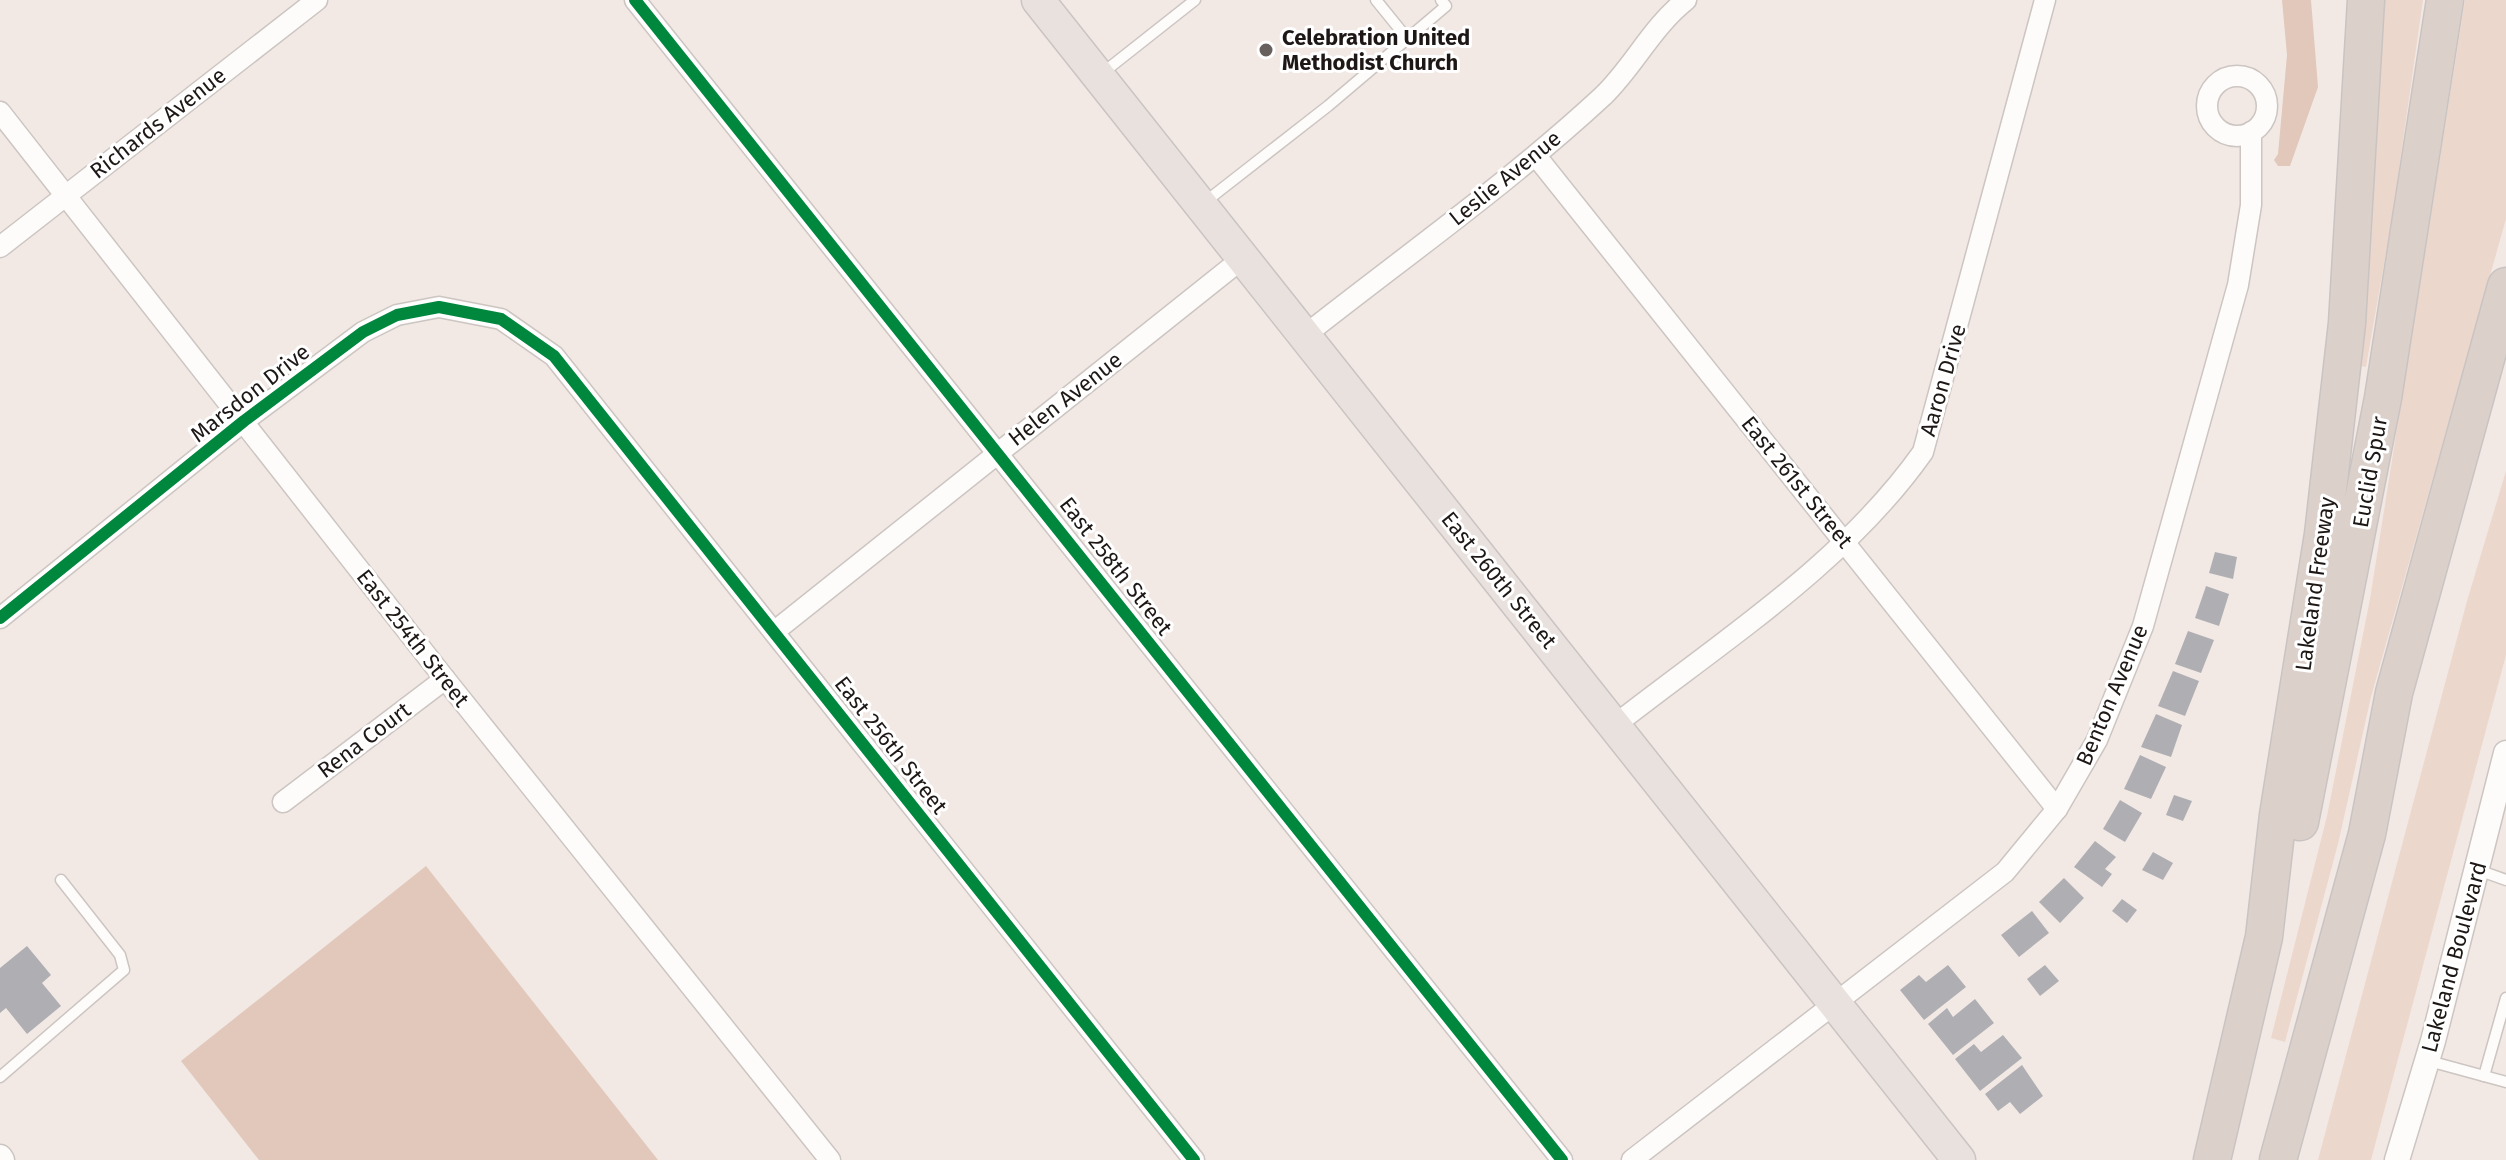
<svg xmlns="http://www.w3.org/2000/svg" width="2506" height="1160" viewBox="0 0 2506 1160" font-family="'Fira Sans',sans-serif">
<rect width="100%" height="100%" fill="#f2e9e5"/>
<g fill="#ecd7cd">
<polygon points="2382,0 2423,0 2392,218 2366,367 2356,365"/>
<polygon points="2465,0 2506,0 2506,219 2371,697 2338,844 2285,1042 2271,1038 2327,816 2370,599"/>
<polygon points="2506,471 2506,655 2371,1160 2318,1160 2467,601"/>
</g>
<g fill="#e2c7bb">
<polygon points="2282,0 2311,0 2318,87 2290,166 2278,166 2274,160 2278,154 2287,55"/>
<polygon points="426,866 658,1160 259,1160 181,1061"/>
</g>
<g fill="#afafb3">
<polygon points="2215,552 2237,557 2233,579 2209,573"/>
<polygon points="2206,586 2229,594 2219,626 2195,618"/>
<polygon points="2188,631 2214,640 2201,673 2175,664"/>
<polygon points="2173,671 2199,681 2185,716 2158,706"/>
<polygon points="2156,714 2182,725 2171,757 2141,747"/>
<polygon points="2140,755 2166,767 2151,799 2124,789"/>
<polygon points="2174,795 2192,801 2183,821 2166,815"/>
<polygon points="2120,800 2142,813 2125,842 2103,829"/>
<polygon points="2095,841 2116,857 2105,869 2112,874 2102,887 2074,867"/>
<polygon points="2153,852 2173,863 2163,880 2142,870"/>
<polygon points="2064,878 2084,898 2060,923 2039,902"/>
<polygon points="2122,899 2137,910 2127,923 2112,911"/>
<polygon points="2032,911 2049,933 2019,957 2001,935"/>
<polygon points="27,946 51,975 42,983 61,1006 27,1034 6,1008 0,1013 0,968"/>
<polygon points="1948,965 1966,987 1924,1020 1900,990 1919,975 1926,982"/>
<polygon points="2045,965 2059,981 2040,996 2027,979"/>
<polygon points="1975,999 1994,1023 1953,1055 1928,1024 1947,1008 1953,1017"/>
<polygon points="2003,1035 2022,1058 1980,1091 1955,1059 1974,1044 1981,1052"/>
<polygon points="2022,1065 2043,1096 2020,1114 2010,1102 1998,1111 1985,1094"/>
</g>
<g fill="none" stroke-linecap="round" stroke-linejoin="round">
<defs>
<g id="service">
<polyline points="1376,0 1406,37"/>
<polyline points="1100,75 1195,0"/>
<polyline points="1205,202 1328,106 1446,6 1441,0"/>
<polyline points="2478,870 2506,880"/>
<polyline points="2429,1061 2506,1082"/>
<polyline points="2484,1076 2506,998"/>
<polyline points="0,1077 124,970 120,955 61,880"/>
</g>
<g id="minor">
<polyline points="635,0 1562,1160"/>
<circle cx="2237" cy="106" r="30"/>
<polyline points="0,112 445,679 830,1160"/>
<polyline points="1536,156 2057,809"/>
<polyline points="0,247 317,0"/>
<path d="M1304 336C1404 257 1509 183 1603 96 1634 66 1651 28 1686 0"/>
<polyline points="0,618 244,421 363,332 397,315 439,307 501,319 554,356 1194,1160"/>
<polyline points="775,631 1243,258"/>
<path d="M1615 725C1722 641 1844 564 1923 452L2045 0"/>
<polyline points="283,802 445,679"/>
<polyline points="1632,1160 2005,872 2057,809 2097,740 2143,626 2238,285 2251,205 2251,132"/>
</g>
<g id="tertiary">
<polyline points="0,1157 2,1160"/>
<polyline points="2397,1160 2433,1041 2506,753"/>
</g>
<polyline id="primary" points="1038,0 1959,1160"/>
<g id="motorway">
<polyline points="2300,822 2383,398 2445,0"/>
<polyline points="2212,1160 2264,937 2278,815 2323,534 2347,323 2366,0"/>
<polyline points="2278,1160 2367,834 2394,693 2506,286"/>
</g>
</defs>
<use href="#service" stroke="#ccc5c1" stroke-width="13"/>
<use href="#minor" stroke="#ccc5c1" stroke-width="23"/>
<use href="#tertiary" stroke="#ccc5c1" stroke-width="27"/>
<use href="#primary" stroke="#c9c4c2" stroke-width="35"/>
<use href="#motorway" stroke="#c9c4c2" stroke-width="39"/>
<use href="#service" stroke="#fdfcfb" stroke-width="10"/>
<use href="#minor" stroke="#fdfcfb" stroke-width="20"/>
<use href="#tertiary" stroke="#fdfcfb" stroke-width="24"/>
<use href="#primary" stroke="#e9e1dd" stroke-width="32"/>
<use href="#motorway" stroke="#dcd0cb" stroke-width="36"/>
<defs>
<g id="cycleway">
<polyline points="635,0 1562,1160"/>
<polyline points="0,618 244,421 363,332 397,315 439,307 501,319 554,356 1194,1160"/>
</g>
</defs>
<use href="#cycleway" stroke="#fff" stroke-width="17"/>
<use href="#cycleway" stroke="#00873e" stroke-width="12"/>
</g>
<circle fill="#68605e" stroke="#fff" stroke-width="3" cx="1266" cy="50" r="8"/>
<g text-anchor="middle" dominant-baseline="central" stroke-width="6" stroke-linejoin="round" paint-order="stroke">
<g font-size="22" font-weight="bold" fill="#1d1715" stroke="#fff" text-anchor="start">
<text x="1282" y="37">Celebration United<tspan x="1282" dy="25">Methodist Church</tspan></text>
</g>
<g font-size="22" fill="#1d1715" stroke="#fff">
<text transform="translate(158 123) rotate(-38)">Richards Avenue</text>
<text transform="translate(1505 178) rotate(-39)">Leslie Avenue</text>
<text transform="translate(1943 380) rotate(-74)">Aaron Drive</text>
<text transform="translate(250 393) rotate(-38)">Marsdon Drive</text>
<text transform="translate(1065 399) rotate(-38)">Helen Avenue</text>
<text transform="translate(2370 472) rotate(-80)">Euclid Spur</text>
<text transform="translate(1797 482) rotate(51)">East 261st Street</text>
<text transform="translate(1116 566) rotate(52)">East 258th Street</text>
<text transform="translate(1499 580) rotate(51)">East 260th Street</text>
<text transform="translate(2315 584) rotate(-82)">Lakeland Freeway</text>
<text transform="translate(413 638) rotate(52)">East 254th Street</text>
<text transform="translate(2112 695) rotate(-67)">Benton Avenue</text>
<text transform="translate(364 740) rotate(-37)">Rena Court</text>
<text transform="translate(891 745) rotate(52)">East 256th Street</text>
<text transform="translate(2454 957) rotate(-75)">Lakeland Boulevard</text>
</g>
</g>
</svg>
